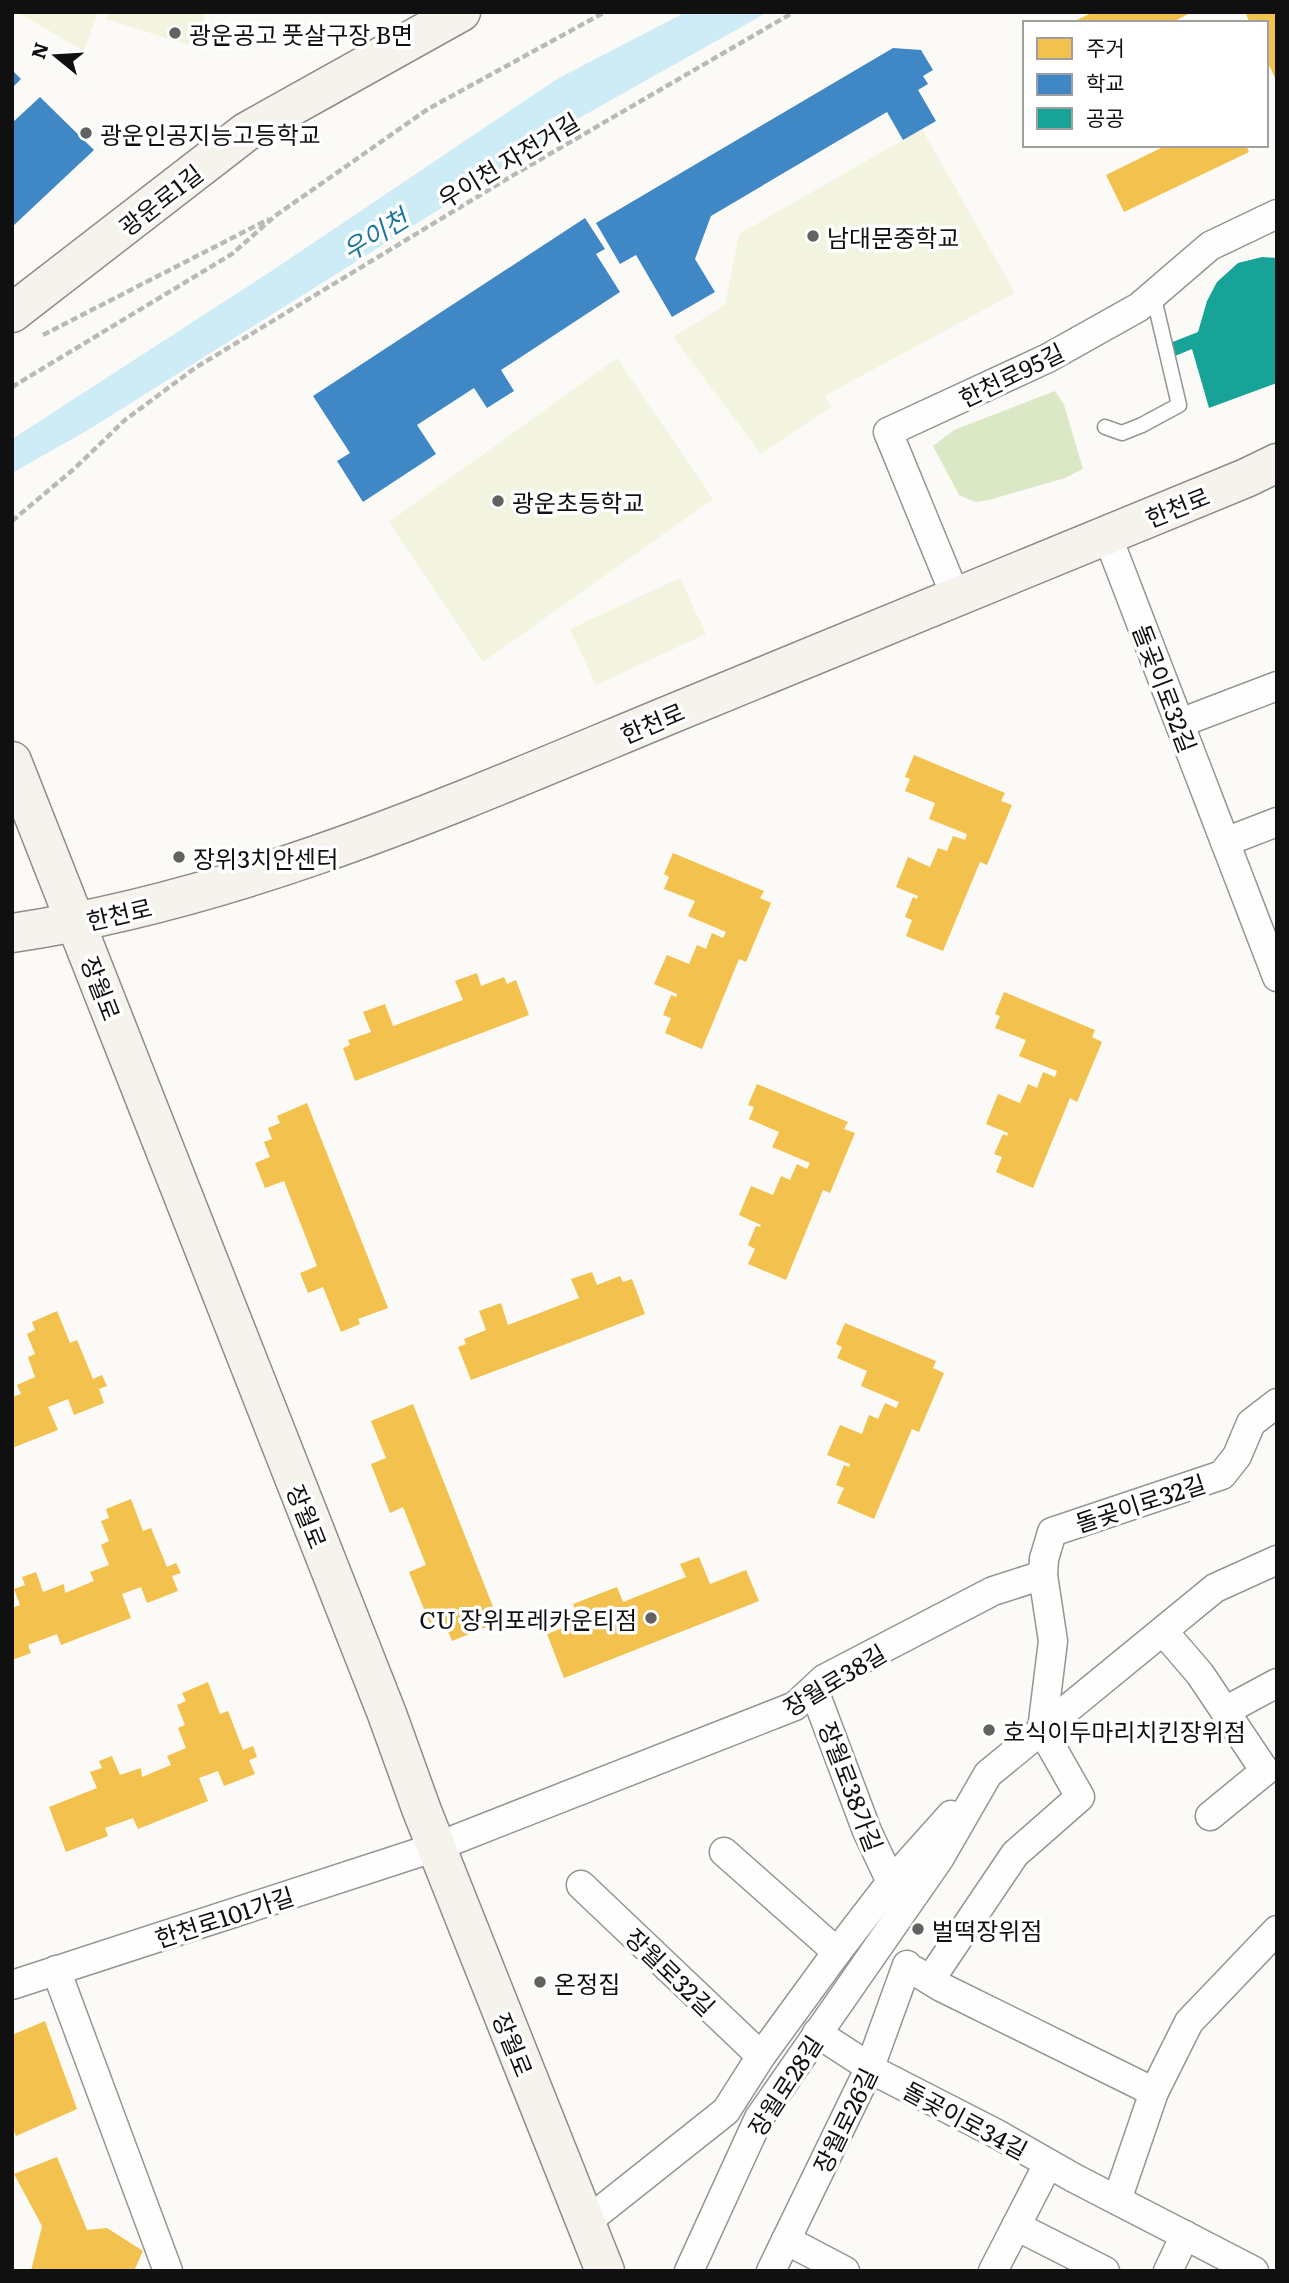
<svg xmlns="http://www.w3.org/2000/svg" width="1289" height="2283" viewBox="0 0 1289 2283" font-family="Literata,'Noto Sans KR',serif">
<rect width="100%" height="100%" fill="#fcfaf6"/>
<polygon fill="#dbe8c5" points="1055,391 1064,405 1083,469 1065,478 989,500 975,502 959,495 933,446 954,430"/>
<g fill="#f2f4e0">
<polygon points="17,12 98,12 84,51"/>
<polygon points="108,12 206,12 195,47 106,19"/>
<polygon points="922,129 1015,293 824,396 832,406 761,454 673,337 725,305 739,234"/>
<polygon points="617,358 713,499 483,662 389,522"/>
<polygon points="680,578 706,634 596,685 570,629"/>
</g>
<polygon fill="#cdecf5" points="686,12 768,12 556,131 459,197 88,430 12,473 12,439 270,272 557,79"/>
<g fill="#f2c14e">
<polygon points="1093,12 1192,12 1171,23 1071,23"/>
<polygon points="1245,12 1277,12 1277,82 1266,59 1266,23 1250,23"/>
<polygon points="1167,145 1246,145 1249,152 1124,212 1106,175"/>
<polygon points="914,755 1005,793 1001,801 1012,805 987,865 980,862 943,951 906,936 912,920 905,917 913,897 917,899 918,896 896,887 908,857 930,867 938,848 947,851 953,836 965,840 967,834 929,819 935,803 905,791 910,779 905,777"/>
<polygon points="673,853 764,891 760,898 771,903 746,962 739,959 702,1049 665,1033 671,1018 663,1015 671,995 676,997 677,994 654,984 667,955 689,964 697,945 706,949 712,933 723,938 726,932 688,916 695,901 664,889 669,877 664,874"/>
<polygon points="477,973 481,986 504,977 507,984 516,980 529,1015 355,1081 343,1048 350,1045 348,1040 371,1032 363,1012 385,1004 393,1026 463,1000 455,981"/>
<polygon points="1004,992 1095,1030 1092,1037 1102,1042 1077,1102 1070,1098 1033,1188 996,1172 1002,1157 994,1154 1003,1134 1007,1136 1008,1133 986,1124 998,1094 1020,1103 1028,1084 1037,1088 1043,1072 1055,1077 1057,1071 1019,1056 1026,1040 995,1028 1000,1016 995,1014"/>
<polygon points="757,1084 848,1122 844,1129 855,1133 830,1193 823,1190 786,1280 748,1264 755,1249 748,1245 756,1226 760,1227 761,1225 739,1215 751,1186 773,1195 781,1176 790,1180 797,1164 807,1169 810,1163 772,1147 779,1132 749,1119 754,1107 748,1105"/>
<polygon points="307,1103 388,1308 358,1319 360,1324 341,1332 323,1287 308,1293 300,1273 317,1266 284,1181 265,1188 255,1163 270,1157 264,1142 272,1139 268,1128 280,1123 277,1116"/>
<polygon points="592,1272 597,1285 620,1276 623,1282 632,1279 645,1314 471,1380 458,1347 466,1344 464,1339 486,1330 479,1311 501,1303 508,1325 579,1298 571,1279"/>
<polygon points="57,1311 70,1343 77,1340 93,1379 102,1375 107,1386 99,1389 104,1403 74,1415 68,1399 48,1407 58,1430 12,1448 12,1397 21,1394 17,1385 35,1377 28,1357 35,1354 27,1334 35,1330 32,1322"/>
<polygon points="845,1323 936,1361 933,1368 944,1373 919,1432 912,1429 874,1519 837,1503 844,1488 836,1485 844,1465 849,1467 850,1464 827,1455 840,1425 862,1434 869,1415 878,1419 885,1403 896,1408 899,1402 861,1386 867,1371 837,1358 842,1347 836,1344"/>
<polygon points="413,1404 499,1622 452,1641 443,1619 430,1624 409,1572 426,1565 403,1507 390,1513 371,1464 386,1458 371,1421"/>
<polygon points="131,1499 143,1531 151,1528 167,1567 176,1563 181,1573 172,1576 178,1591 147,1603 141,1587 122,1594 131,1618 61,1645 57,1634 28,1645 31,1653 12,1660 12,1608 20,1605 14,1589 25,1585 22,1577 36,1572 43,1592 64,1584 65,1593 94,1581 90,1572 109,1565 101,1545 109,1541 101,1521 109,1518 106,1509"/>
<polygon points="699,1557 710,1584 746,1570 759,1601 564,1678 547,1634 580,1621 573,1604 617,1587 623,1602 686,1577 680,1564"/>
<polygon points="208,1682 220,1714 228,1711 243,1750 253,1746 257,1757 249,1760 255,1774 224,1786 218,1771 199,1778 208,1801 138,1829 133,1818 105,1828 108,1836 66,1852 49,1807 97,1788 90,1772 102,1768 99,1761 112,1756 120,1775 141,1768 142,1777 171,1765 167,1756 186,1748 178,1728 185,1725 177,1705 186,1701 182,1693"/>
<polygon points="45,2021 77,2109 16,2136 12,2126 12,2035"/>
<polygon points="57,2157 87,2230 107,2228 143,2251 134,2271 31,2271 42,2226 14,2174"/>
</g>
<g fill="#3f88c5">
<polygon points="893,48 921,50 933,70 923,76 928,84 918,90 936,121 903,140 887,112 711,216 695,259 715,292 672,317 636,255 620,264 596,223"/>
<polygon points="12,70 21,79 12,88"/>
<polygon points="40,97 94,150 12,227 12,123"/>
<polygon points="585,218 605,249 596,254 620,292 501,370 514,391 487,408 474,388 417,425 436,454 363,502 337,461 350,453 313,396"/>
</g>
<polygon fill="#17a398" points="1262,257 1277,258 1277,383 1209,408 1192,349 1175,356 1170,343 1198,332 1207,301 1217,282 1238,263"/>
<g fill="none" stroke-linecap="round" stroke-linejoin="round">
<defs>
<polyline id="lane" points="1105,427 1122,433 1142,425 1179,405 1153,294"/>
<g id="street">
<polyline points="1107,535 1277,977"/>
<polyline points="955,595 888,432 1048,358 1139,307 1210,246 1277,214"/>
<polyline points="1180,723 1277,686"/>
<polyline points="1225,842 1277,822"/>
<polyline points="1163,1631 1200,1674 1265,1771 1210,1816"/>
<polyline points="814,1690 867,1831 891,1882"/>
<polyline points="1225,1711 1277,1683"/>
<polyline points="724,1852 837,1952"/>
<polyline points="581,1885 761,2056"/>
<polyline points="56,1970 168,2271"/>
<polyline points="915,1971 941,1987 1154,2092"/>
<polyline points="930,1980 1015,1854 1080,1797 1042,1730 1053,1641 1043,1575 1044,1559 1052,1532 1222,1475 1237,1456 1251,1423 1277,1403"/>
<polyline points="12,1985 436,1847 795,1706 824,1679 993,1591 1043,1575"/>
<polyline points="817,2033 880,2074 997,2134 1074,2178 1254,2271"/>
<polyline points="1117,2200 1154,2092 1189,2022 1277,1930"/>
<polyline points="585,2223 726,2111 761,2056 837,1952 891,1882 951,1815"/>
<polyline points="1016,2226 1105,2271"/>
<polyline points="786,2240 845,2271"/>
<polyline points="689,2271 759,2118 939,1859 988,1774 1215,1588 1277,1560"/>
<polyline points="771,2271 870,2067 907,1965"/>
<polyline points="993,2271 1048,2164"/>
<polyline points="1168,2271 1185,2235"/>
</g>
<g id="secondary">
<polyline points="12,313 246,132 461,12"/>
<polyline points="12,761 387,1714 422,1811 605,2271"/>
<path d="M12 933C240 899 452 805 664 717 857 636 1051 557 1246 478L1277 463"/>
</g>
</defs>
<use href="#lane" stroke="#969594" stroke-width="17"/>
<use href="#street" stroke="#969594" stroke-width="31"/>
<use href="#secondary" stroke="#8d8c8a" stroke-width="41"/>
<g stroke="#b9b9b8" stroke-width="4.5" stroke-dasharray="7 3.5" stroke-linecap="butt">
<polyline points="43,335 269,219"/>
<polyline points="12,387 232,254 275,216 428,109 605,12"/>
<polyline points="12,521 75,468 125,420 195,368 505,180 794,12"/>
</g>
<use href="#lane" stroke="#fffefe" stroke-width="14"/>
<use href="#street" stroke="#fffefe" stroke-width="28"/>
<use href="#secondary" stroke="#f5f3ec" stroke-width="38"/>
</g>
<g fill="#636260" stroke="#fff" stroke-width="2.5">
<circle cx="175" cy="33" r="7"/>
<circle cx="86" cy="133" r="7"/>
<circle cx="813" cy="236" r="7"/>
<circle cx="498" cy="501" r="7"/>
<circle cx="179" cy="857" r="7"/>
<circle cx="651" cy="1618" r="7"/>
<circle cx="989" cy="1730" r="7"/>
<circle cx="918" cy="1929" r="7"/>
<circle cx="540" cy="1982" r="7"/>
</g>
<g text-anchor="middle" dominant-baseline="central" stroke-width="7" stroke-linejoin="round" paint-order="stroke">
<g font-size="24" fill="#101010" stroke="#fff" text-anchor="start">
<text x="189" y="33">광운공고 풋살구장 B면</text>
<text x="100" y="133">광운인공지능고등학교</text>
<text x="827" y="236">남대문중학교</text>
<text x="512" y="501">광운초등학교</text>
<text x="193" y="857">장위3치안센터</text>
<text x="637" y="1618" text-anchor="end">CU 장위포레카운티점</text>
<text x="1003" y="1730">호식이두마리치킨장위점</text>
<text x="932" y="1929">벌떡장위점</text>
<text x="554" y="1982">온정집</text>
</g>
<g font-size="24" fill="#101010" stroke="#fff">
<text transform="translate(508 159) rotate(-31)">우이천 자전거길</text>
<text transform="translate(160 199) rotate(-38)">광운로1길</text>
<text transform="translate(1011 374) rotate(-26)">한천로95길</text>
<text transform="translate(1177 506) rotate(-22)">한천로</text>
<text transform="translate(1166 688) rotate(69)">돌곶이로32길</text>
<text transform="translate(652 722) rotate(-23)">한천로</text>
<text transform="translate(119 913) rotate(-13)">한천로</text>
<text transform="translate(102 988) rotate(69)">장월로</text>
<text transform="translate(1140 1502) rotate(-18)">돌곶이로32길</text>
<text transform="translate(308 1516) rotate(68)">장월로</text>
<text transform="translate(834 1679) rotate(-31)">장월로38길</text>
<text transform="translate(852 1786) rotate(69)">장월로38가길</text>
<text transform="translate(224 1916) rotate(-18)">한천로101가길</text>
<text transform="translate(671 1971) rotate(44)">장월로32길</text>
<text transform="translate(514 2044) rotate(68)">장월로</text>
<text transform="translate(784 2085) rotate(-57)">장월로28길</text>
<text transform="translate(966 2119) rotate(28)">돌곶이로34길</text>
<text transform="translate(844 2120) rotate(-64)">장월로26길</text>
</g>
<g font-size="26" font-style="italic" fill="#1c769f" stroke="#fff">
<text transform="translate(374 233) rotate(-32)">우이천</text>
</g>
</g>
<rect width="1289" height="2283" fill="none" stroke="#101010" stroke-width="28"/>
<rect x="1023" y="21" width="245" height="126" fill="#ffffff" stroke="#9f9f9f" stroke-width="2"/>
<rect x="1037" y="38" width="35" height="21" fill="#f2c14e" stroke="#9f9f9f" stroke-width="2"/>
<text x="1086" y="56" font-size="21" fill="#101010">주거</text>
<rect x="1037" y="74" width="35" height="21" fill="#3f88c5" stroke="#9f9f9f" stroke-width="2"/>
<text x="1086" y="91" font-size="21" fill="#101010">학교</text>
<rect x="1037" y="108" width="35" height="21" fill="#17a398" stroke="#9f9f9f" stroke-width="2"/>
<text x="1086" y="126" font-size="21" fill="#101010">공공</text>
<g transform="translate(56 56) rotate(288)" stroke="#ffffff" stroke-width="5" paint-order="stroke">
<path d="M0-5L12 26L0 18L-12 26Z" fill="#101010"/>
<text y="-10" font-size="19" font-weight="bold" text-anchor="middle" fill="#101010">N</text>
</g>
</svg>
